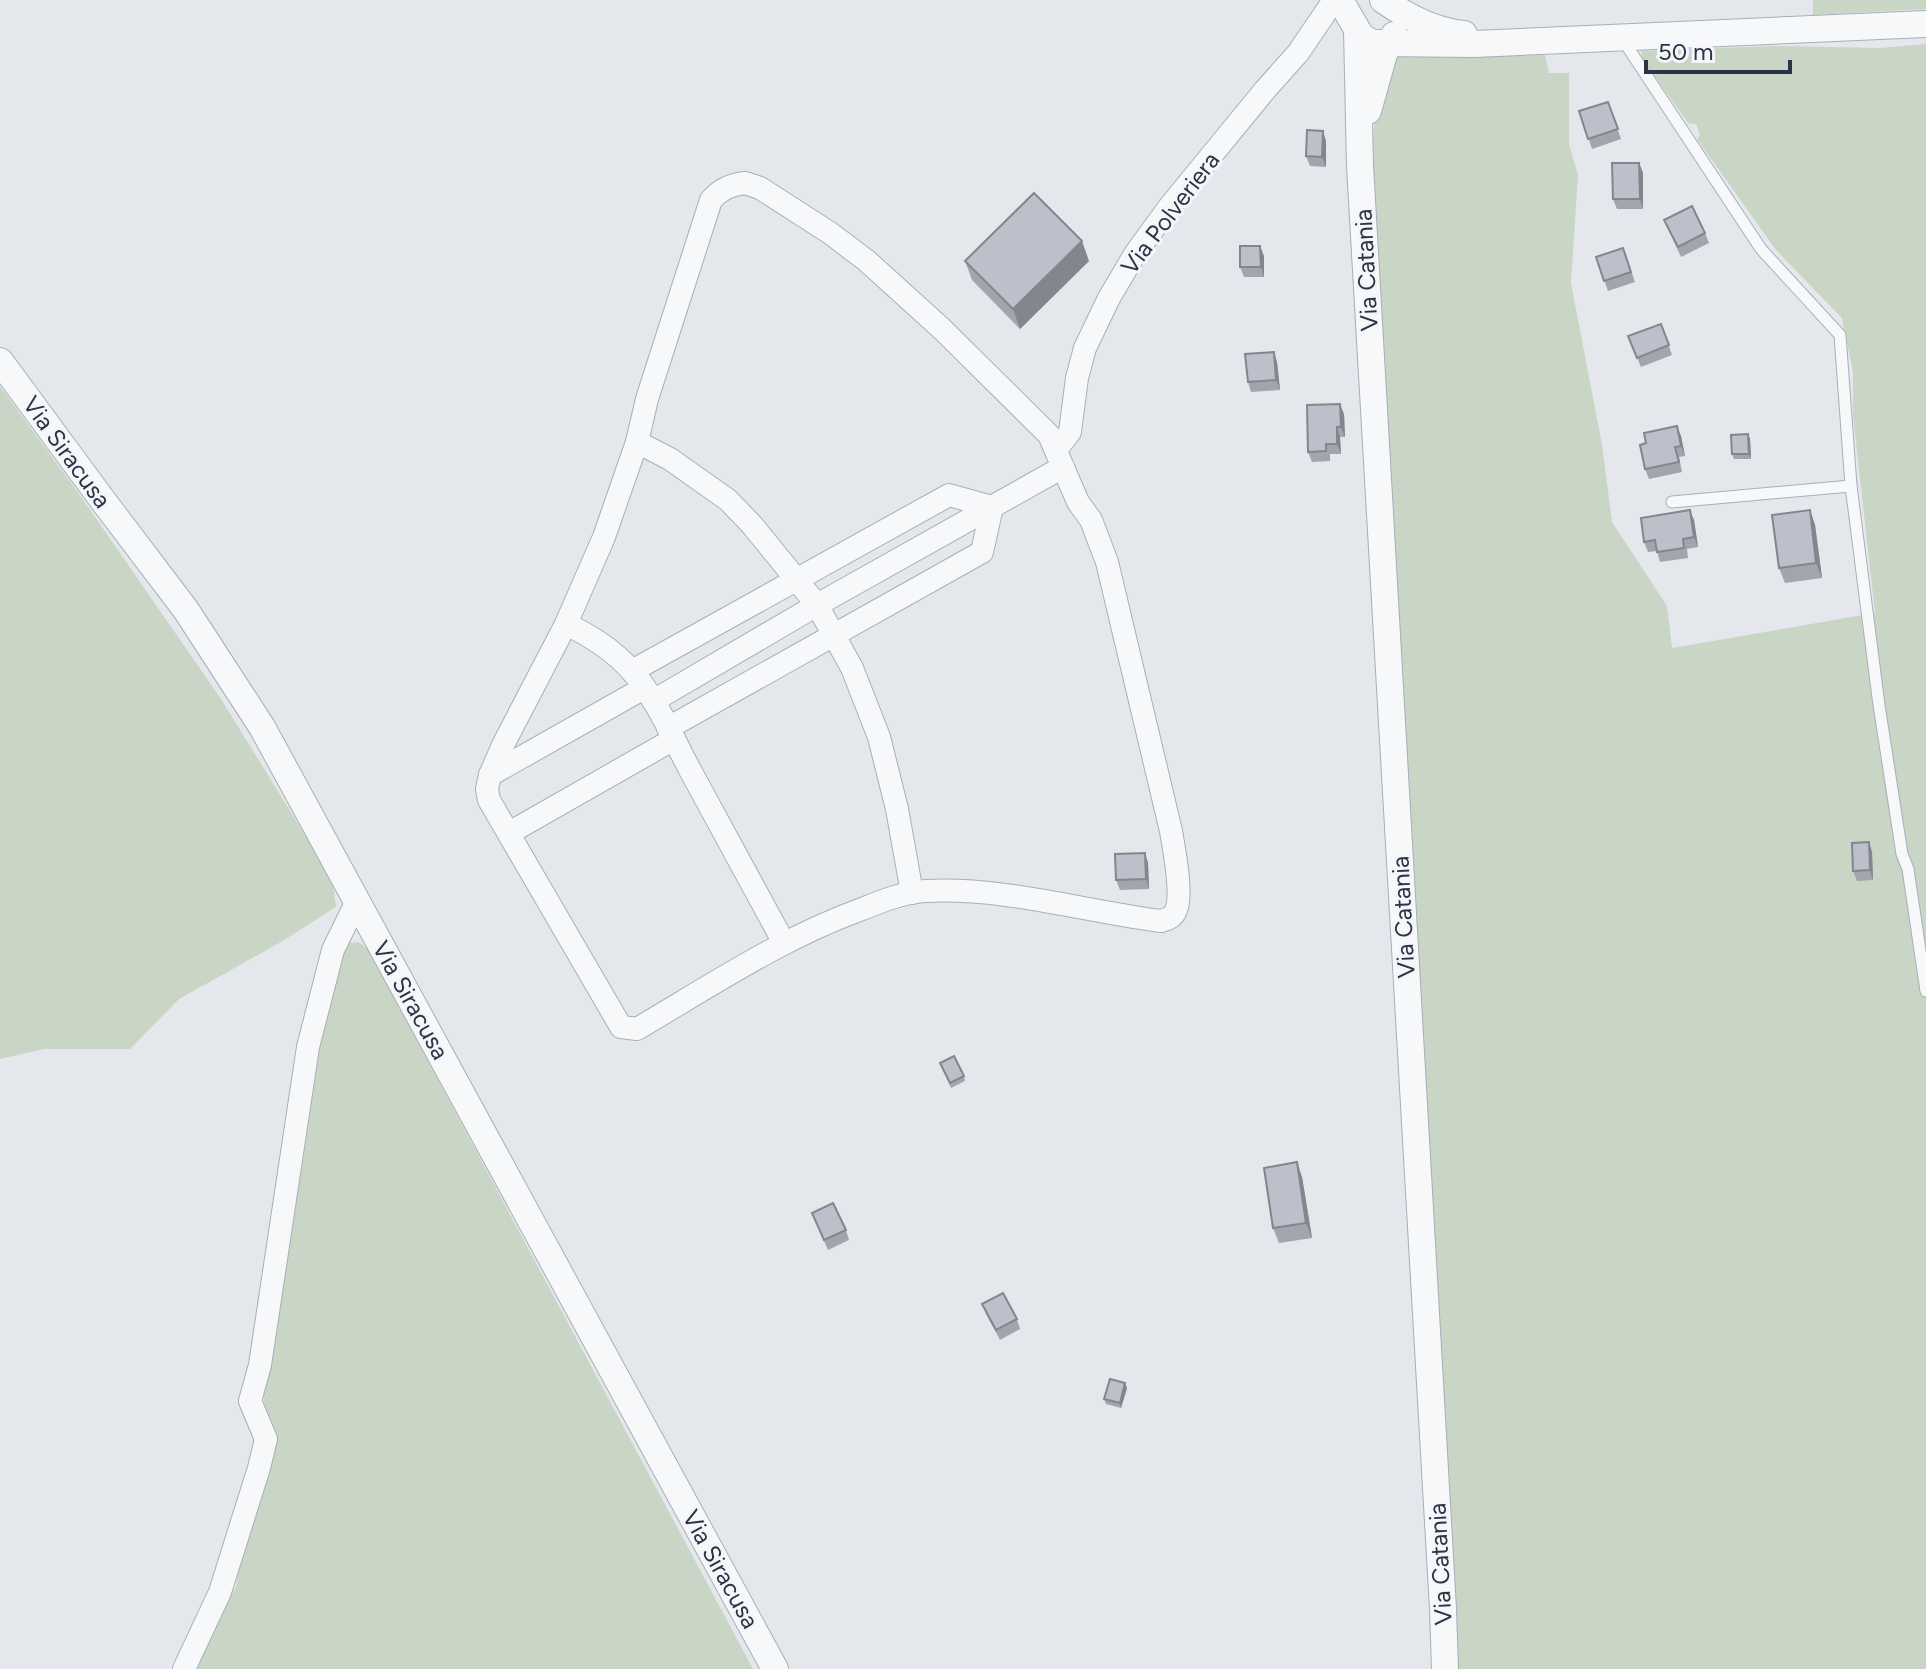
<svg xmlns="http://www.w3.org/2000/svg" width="1926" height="1669" viewBox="0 0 1926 1669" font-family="Figtree,sans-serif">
<rect width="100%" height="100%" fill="#e4e7ec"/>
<g fill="#c9d6c5">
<polygon points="1813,0 1926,0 1926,9 1813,15"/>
<polygon points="1926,44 1926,1669 1458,1669 1374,191 1373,138 1378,98 1394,56 1545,55 1549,73 1569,73 1569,144 1578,175 1571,283 1602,445 1612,522 1667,606 1672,648 1875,613 1853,416 1853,372 1842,318 1776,250 1697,139 1700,134 1696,124 1688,123 1641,57 1642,51 1772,46 1880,48"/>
<polygon points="0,386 77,491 221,699 316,853 333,884 336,907 281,942 179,999 130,1049 44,1049 0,1059"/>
<polygon points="358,942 368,949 753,1669 197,1669 217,1614 236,1587 240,1559 270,1423 264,1407 263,1388 315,1050 342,948 349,943"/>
</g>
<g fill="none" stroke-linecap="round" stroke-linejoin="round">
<defs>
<g id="service">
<polyline points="1621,37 1761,249 1840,335 1851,486 1879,705 1902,854 1908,869 1926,991"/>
<polyline points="1672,502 1851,486"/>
</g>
<g id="minor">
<path d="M745 183 760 188 830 233 867 261 942 329 1049 435 1078 502 1091 520 1107 562 1171 831C1174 849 1183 894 1176 910 1173 918 1167 919 1161 921 1083 911 1005 887 926 891 904 892 882 901 862 909 782 938 710 986 637 1029L621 1027 489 800 487 789 490 775 504 743 566 624 604 537 637 442 647 399 711 200C721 189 730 185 745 183Z"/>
<polyline points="637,442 670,459 728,500 752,525 817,605 852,668 879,737 897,809 912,893"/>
<polyline points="1056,450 1070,432 1077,378 1085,348 1109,298 1135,254 1170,206 1265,90 1298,53 1334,0"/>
<path d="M566 624C591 636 612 649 631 670 656 698 672 736 690 770 721 827 752 885 784 943"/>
<polyline points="632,671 949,495 992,507 982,552 668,728"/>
<polyline points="653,701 817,605 1063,467"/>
<polyline points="490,775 644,688"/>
<polyline points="509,833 674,739"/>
<polyline points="184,1669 220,1592 259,1468 266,1439 250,1401 260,1365 308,1047 333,950 357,901"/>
</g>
<g id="tertiary">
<polyline points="1340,0 1361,36 1372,43 1379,43 1474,44 1926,24"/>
<path d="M1383 0C1407 17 1433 31 1464 34"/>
<polyline points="1357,30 1360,166 1443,1609 1445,1669"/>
<polyline points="1368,111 1384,54 1394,35"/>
<polyline points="0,361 104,502 186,610 262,727 775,1669"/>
</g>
</defs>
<use href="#service" stroke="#a9aeb7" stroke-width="13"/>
<use href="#minor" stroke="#a9aeb7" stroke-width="24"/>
<use href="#tertiary" stroke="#a9aeb7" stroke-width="28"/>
<use href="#service" stroke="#f7f8fa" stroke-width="11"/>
<use href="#minor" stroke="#f7f8fa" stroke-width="22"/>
<use href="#tertiary" stroke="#f7f8fa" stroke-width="26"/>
</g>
<g fill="#a1a5ae">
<polygon points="1608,102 1621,139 1592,149 1579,111"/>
<polygon points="1326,141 1326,167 1310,166 1306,156"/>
<polygon points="1639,163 1643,173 1643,209 1617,209 1613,199"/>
<polygon points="1664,220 1705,233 1709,243 1681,257"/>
<polygon points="1623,248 1635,282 1608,291 1596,257"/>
<polygon points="1264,256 1264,277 1244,277 1240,267"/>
<polygon points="965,261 1089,261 1020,329 972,280"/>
<polygon points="1661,324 1672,355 1641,367 1628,336"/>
<polygon points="1277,362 1280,390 1251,392 1248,382"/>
<polygon points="1344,414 1345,437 1340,437 1341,454 1330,454 1330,461 1312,462 1308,452"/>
<polygon points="1748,434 1750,439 1751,459 1734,459 1732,454"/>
<polygon points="1681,436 1685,456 1679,457 1682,472 1649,479 1645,469"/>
<polygon points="1810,510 1815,525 1822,578 1785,583 1779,568"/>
<polygon points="1694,520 1698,547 1687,549 1688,558 1660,562 1657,551 1648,552 1644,542"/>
<polygon points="1869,842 1872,852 1873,880 1857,881 1853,871"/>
<polygon points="1145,853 1148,863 1149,889 1120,890 1116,880"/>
<polygon points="940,1063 964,1076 965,1081 951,1088"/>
<polygon points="1302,1177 1312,1238 1279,1243 1273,1228"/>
<polygon points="812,1213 846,1230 849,1240 828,1250"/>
<polygon points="982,1304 1017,1319 1020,1329 1000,1340 986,1314"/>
<polygon points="1127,1388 1121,1408 1106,1404 1104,1399"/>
</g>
<g fill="#83868d">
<polygon points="1323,131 1326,141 1326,167 1322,157"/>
<polygon points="1639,163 1643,173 1643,209 1640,199"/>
<polygon points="1082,241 1089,261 1020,329 1013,309"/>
<polygon points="1260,246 1264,256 1264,277 1261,267"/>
<polygon points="1274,352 1277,362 1280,390 1276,380"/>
<polygon points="1340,404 1344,414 1345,437 1341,427"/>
<polygon points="1677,426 1681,436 1685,456 1681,446"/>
<polygon points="1337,427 1340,437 1341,454 1337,444"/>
<polygon points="1748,434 1750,439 1751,459 1749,454"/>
<polygon points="1690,510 1694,520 1698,547 1694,537"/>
<polygon points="1810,510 1815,525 1822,578 1816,563"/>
<polygon points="1869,842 1872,852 1873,880 1870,870"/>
<polygon points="1145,853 1148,863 1149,889 1146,879"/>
<polygon points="1297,1162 1302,1177 1312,1238 1306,1223"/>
<polygon points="1125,1383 1127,1388 1121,1408 1120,1403"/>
</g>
<g fill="#bbc0ca" stroke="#83868d" stroke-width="2">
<polygon points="1608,102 1618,129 1588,139 1579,111"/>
<polygon points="1307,130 1323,131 1322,157 1306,156"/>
<polygon points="1612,163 1639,163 1640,199 1613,199"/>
<polygon points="1034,193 1082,241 1013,309 965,261"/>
<polygon points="1692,206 1705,233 1678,247 1664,220"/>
<polygon points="1240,246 1260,246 1261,267 1240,267"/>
<polygon points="1623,248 1631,272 1604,281 1596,257"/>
<polygon points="1661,324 1669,345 1637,358 1628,336"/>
<polygon points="1274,352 1276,380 1248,382 1245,354"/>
<polygon points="1340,404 1341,427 1337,427 1337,444 1326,444 1326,451 1308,452 1307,405"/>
<polygon points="1677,426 1681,446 1675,447 1679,462 1645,469 1640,445 1646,443 1644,433"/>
<polygon points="1748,434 1749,454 1732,454 1731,435"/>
<polygon points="1690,510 1694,537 1683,539 1684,548 1657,552 1655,540 1644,542 1641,518"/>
<polygon points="1810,510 1816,563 1779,568 1772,515"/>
<polygon points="1869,842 1870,870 1853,871 1852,843"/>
<polygon points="1145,853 1146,879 1116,880 1115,854"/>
<polygon points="954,1056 964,1076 950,1083 940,1063"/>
<polygon points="1297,1162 1306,1223 1273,1228 1264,1168"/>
<polygon points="833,1203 846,1230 824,1240 812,1213"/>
<polygon points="1003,1293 1017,1319 996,1330 982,1304"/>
<polygon points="1110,1379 1125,1383 1120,1403 1104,1399"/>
</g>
<g text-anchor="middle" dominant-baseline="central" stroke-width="6" stroke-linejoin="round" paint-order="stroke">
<g font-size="24" fill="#2b3445" stroke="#f4f6f9">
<text transform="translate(1170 213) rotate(-53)">Via Polveriera</text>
<text transform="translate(1366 270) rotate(-93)">Via Catania</text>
<text transform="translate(67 452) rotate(54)">Via Siracusa</text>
<text transform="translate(1403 917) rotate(-93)">Via Catania</text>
<text transform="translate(411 1000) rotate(61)">Via Siracusa</text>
<text transform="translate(1440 1564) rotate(-93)">Via Catania</text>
<text transform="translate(721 1569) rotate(61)">Via Siracusa</text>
</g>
</g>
<path d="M1646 60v12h144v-12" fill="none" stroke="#2b3445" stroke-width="4"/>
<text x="1658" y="60" font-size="24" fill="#2b3445" stroke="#f4f6f9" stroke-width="6" paint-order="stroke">50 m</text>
</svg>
